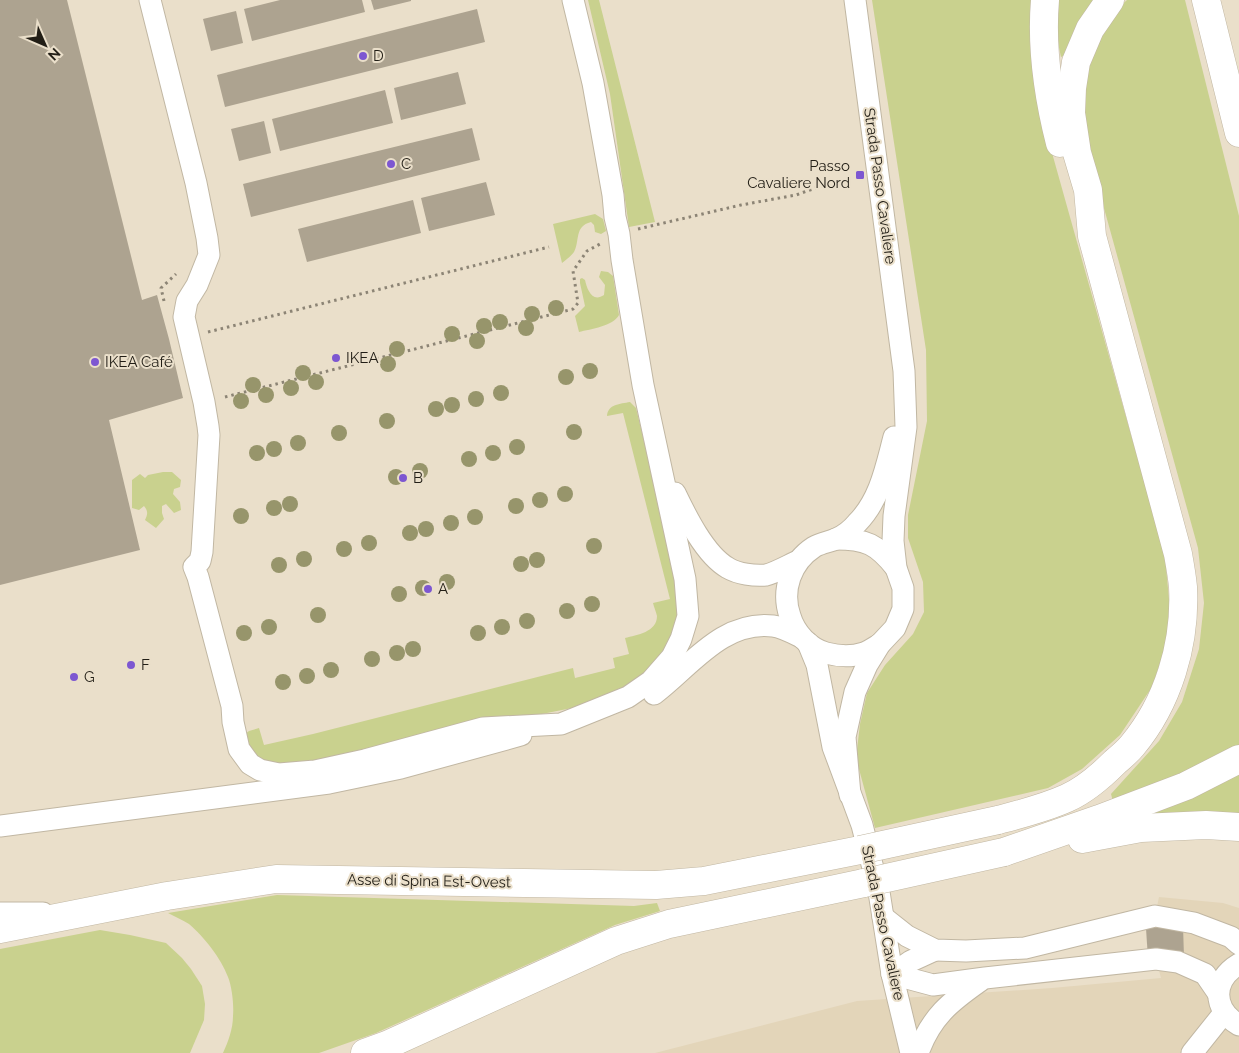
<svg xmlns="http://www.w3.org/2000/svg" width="1239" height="1053" viewBox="0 0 1239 1053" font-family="Raleway,sans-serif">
<rect width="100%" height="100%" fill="#eadfca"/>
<polygon fill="#e3d5b9" points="1159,897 1223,903 1239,908 1239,1053 655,1053 857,1001 1052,988 1161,978 1156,959 1155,916"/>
<g fill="#c9d18e">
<polygon points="588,0 599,0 655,222 629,227 610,94"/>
<polygon points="872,0 1037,0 1047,135 1165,556 1170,610 1166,645 1152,687 1120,735 1082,769 1048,788 875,828 856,758 860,724 867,693 885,665 913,634 924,612 923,582 908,538 908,515 927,421 926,350"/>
<polygon points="1056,0 1094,0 1090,4 1065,55 1061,57 1055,29"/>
<polygon points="1127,0 1185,0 1239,216 1239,749 1114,805 1111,794 1159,741 1182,702 1199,649 1204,603 1198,548 1094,172 1083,112 1084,80 1093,50 1115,11"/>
<path d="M595 214 603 219 606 231 601 234 595 232 594 225 591 222C574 226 580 242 574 252 571 256 566 260 562 263L553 224Z"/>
<path d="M601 271 608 272 613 276 619 315C613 326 591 329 579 332L575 316 585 306 580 283V279L582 278 585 280C587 289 592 303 604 295L605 285 599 277Z"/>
<path d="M630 402 636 408 678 581 681 612 674 639 630 689 572 708 482 726 349 761 265 765 249 753 245 734 249 731 259 728 264 745 313 734 573 668 575 678 615 668 613 658 629 654 625 638C637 635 657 632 657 616 656 612 654 607 653 603L670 599 623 413 607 416C608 404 620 404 630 402Z"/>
<path d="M163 472H172L181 480 180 487 174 489 173 494 180 502 181 510 174 513 166 504 162 506V513L164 519 156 528 145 520C148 514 148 511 144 506L139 510 132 508V480L140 474 145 478 148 475Z"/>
<polygon points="1239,768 1239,817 1138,820"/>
<path d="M277 895 634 906 657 903 660 911 615 925 376 1033 319 1053H223C228 1042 233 1029 233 1016 234 1005 232 987 228 977 221 958 204 937 189 924 183 920 175 917 168 913Z"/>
<polygon points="100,930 130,935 166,943 182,958 191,969 202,986 205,1004 204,1020 190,1053 0,1053 0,949"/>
</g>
<g fill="#ada390">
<polygon points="0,0 67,0 142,300 157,295 169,339 183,398 109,420 140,550 0,585"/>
<polygon points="280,0 362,0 365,12 252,41 244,9"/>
<polygon points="371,0 411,0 411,1 374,10"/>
<polygon points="477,9 485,42 225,107 217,75"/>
<polygon points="236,11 243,43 211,51 203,19"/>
<polygon points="458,72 466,104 401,120 394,88"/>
<polygon points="385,90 393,123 280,151 272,119"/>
<polygon points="264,121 271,153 239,161 231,129"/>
<polygon points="472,128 480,160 251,217 243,184"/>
<polygon points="486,182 495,215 429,231 421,198"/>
<polygon points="413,200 421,233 307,262 298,229"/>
<polygon points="1183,926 1184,957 1148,959 1146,928"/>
</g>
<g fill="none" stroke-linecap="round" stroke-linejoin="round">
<defs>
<g id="minor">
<polyline points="150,0 196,183 207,238 209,255 197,285 187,301 184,317 204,402 208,426 209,435 202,552 200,561 194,567 198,577 232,706 233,722 239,749 250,764 260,770 279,774 315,771 365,760 483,728 561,724 628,697 651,681 672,657 681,639 688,616 685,579 643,385 622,260 619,234 615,217 613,195 593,83 573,0"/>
<path d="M675 493C686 516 705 555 728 568 738 574 754 576 766 575 775 573 789 565 798 561"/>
<path d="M836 539C866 539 877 544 896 568"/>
<polyline points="808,643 817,665 833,747 862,825 879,892 892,974 911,1053"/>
<path d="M880 644C875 647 869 651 864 653 852 657 837 656 826 653 809 648 795 633 790 616 781 590 791 562 814 547 821 543 829 542 836 539 843 536 852 529 857 523 880 500 886 467 894 437"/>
<path d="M654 694C690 667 722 620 773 626 782 627 793 633 801 637"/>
<polyline points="850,795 845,737 855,692 867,665 880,644 895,628 903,609 903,588 896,568 893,541 894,516 906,427 904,371 855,0"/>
<polyline points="0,826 329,783 401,768 521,735"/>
<polyline points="0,913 43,913"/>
<polyline points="883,917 907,936 935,950 966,951 1025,948 1155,916 1194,923 1231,937 1239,944"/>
<path d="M1239 964C1212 980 1212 1009 1239 1025"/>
<polyline points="892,974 933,985 985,978 1156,959 1178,962 1205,974 1218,993"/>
<polyline points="892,974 911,961 935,950"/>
<path d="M918 1053C931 1017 950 1002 980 981"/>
<polyline points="1192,1053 1224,1013"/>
</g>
<g id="major">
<polyline points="0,929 167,896 276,879 656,885 704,881 860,850"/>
<polyline points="365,1053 387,1045 616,941 669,924 864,883"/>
</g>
<g id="highway">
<path d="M1045 0C1041 48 1048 96 1060 143"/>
<polyline points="1206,0 1239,133"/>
<path d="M998 820C1021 814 1045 808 1067 798 1085 790 1101 776 1115 762 1121 757 1127 752 1132 746 1168 703 1186 644 1183 587 1182 576 1180 565 1178 554L1092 236 1088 190 1077 153 1071 113 1072 88 1076 62 1090 29 1110 0"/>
<polyline points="1082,839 1141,828 1206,825 1239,827"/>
<polyline points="1004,852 1099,819 1186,786 1239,759"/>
</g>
</defs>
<use href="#minor" stroke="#c1b7a3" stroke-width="23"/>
<use href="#major" stroke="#c1b7a3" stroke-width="29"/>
<use href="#highway" stroke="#c1b7a3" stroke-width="29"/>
<g stroke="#8c8475" stroke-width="3" stroke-dasharray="2.5 4" stroke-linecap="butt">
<polyline points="638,229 741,205 796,195 824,185 839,181"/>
<polyline points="164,301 161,288 176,274"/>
<polyline points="208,332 549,247"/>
<polyline points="225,397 573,309 578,303 573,271 587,251 600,244"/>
</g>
<use href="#minor" stroke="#fff" stroke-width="21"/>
<use href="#major" stroke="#fff" stroke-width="28"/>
<use href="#highway" stroke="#fff" stroke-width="28"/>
<defs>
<g id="major-bridge">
<polyline points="860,850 998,820"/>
<polyline points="864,883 1004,852"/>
</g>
</defs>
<use href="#major-bridge" stroke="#c1b7a3" stroke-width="29" stroke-linecap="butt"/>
<use href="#major-bridge" stroke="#fff" stroke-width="28"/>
</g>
<g fill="#97956b">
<circle cx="556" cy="308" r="8"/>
<circle cx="532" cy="314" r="8"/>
<circle cx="500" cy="322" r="8"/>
<circle cx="484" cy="326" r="8"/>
<circle cx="526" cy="328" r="8"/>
<circle cx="452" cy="334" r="8"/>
<circle cx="477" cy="341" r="8"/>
<circle cx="397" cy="349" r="8"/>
<circle cx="388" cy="364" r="8"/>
<circle cx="590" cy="371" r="8"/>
<circle cx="303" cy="373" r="8"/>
<circle cx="566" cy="377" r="8"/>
<circle cx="316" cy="382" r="8"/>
<circle cx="253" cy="385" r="8"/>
<circle cx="291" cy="388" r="8"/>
<circle cx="501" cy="393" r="8"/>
<circle cx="266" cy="395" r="8"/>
<circle cx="476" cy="399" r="8"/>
<circle cx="241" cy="401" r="8"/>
<circle cx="452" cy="405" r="8"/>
<circle cx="436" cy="409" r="8"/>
<circle cx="387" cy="421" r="8"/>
<circle cx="574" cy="432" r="8"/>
<circle cx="339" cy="433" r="8"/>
<circle cx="298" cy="443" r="8"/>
<circle cx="517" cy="447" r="8"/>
<circle cx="274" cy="449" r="8"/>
<circle cx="257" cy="453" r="8"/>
<circle cx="493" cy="453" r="8"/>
<circle cx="469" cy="459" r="8"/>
<circle cx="420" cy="471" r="8"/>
<circle cx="396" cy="477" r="8"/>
<circle cx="565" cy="494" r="8"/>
<circle cx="540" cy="500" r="8"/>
<circle cx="290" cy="504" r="8"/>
<circle cx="516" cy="506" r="8"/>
<circle cx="274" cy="508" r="8"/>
<circle cx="241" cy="516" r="8"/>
<circle cx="475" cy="517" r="8"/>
<circle cx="451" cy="523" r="8"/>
<circle cx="426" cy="529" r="8"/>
<circle cx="410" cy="533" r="8"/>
<circle cx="369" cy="543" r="8"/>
<circle cx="594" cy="546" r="8"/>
<circle cx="344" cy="549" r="8"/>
<circle cx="304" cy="559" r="8"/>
<circle cx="537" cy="560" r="8"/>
<circle cx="521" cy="564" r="8"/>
<circle cx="279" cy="565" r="8"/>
<circle cx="447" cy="582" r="8"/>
<circle cx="423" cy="588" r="8"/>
<circle cx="399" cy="594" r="8"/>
<circle cx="592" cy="604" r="8"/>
<circle cx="567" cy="611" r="8"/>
<circle cx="318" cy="615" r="8"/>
<circle cx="527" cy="621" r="8"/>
<circle cx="269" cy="627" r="8"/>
<circle cx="502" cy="627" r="8"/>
<circle cx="244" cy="633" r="8"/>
<circle cx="478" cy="633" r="8"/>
<circle cx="413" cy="649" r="8"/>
<circle cx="397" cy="653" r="8"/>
<circle cx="372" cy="659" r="8"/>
<circle cx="331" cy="670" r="8"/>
<circle cx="307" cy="676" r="8"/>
<circle cx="283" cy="682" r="8"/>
</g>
<g fill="#7d57d1" stroke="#eadfca" stroke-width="2">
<circle cx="363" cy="56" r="5"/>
<circle cx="391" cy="164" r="5"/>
<rect x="855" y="170" width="10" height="10" rx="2.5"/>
<circle cx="336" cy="358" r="5"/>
<circle cx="95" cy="362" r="5"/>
<circle cx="403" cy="478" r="5"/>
<circle cx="428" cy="589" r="5"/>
<circle cx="131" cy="665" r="5"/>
<circle cx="74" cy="677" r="5"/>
</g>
<g text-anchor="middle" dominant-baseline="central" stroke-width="4" stroke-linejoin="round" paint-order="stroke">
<g font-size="15" fill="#221e16" stroke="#eadfca" text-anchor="start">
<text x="373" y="56">D</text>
<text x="401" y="164">C</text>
<text x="850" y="166" text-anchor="end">Passo<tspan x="850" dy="17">Cavaliere Nord</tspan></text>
<text x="346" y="358">IKEA</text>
<text x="105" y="362">IKEA Café</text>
<text x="413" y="478">B</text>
<text x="438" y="589">A</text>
<text x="141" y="665">F</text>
<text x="84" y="677">G</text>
</g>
<g font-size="15" fill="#221e16" stroke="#eadfca">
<text transform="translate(880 186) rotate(82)">Strada Passo Cavaliere</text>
<text transform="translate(429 881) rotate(1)">Asse di Spina Est-Ovest</text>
<text transform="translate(883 923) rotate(78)">Strada Passo Cavaliere</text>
</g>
</g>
<g transform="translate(45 45) rotate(135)" stroke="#eadfca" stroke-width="4" paint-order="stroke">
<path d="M0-4L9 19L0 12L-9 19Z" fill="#221e16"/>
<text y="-8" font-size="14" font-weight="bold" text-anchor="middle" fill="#221e16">N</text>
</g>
</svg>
